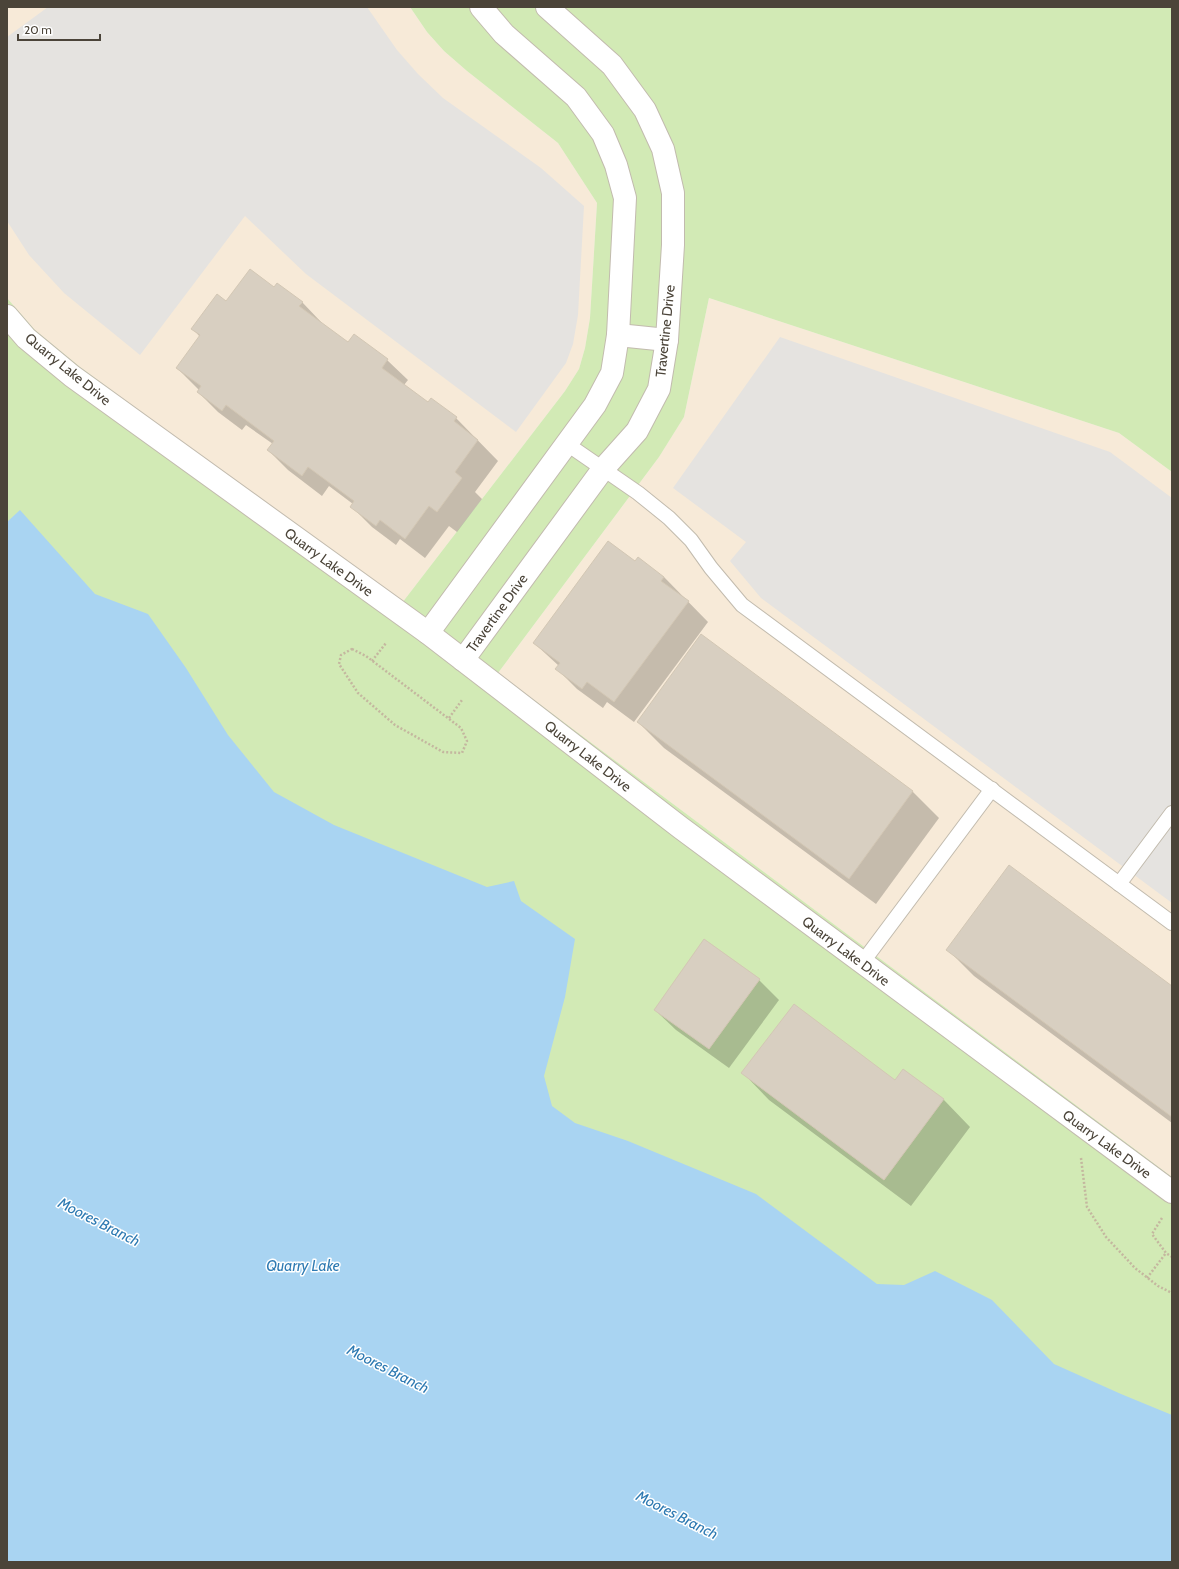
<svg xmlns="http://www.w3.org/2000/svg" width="1179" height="1569" viewBox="0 0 1179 1569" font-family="Cabin,sans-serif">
<rect width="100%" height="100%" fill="#f6f3ec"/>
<g fill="#f7ead8">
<polygon points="7,7 410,7 427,32 444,51 467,71 558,143 597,203 590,318 585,348 579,369 565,391 402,603 80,367 35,330 7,298"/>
<polygon points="709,298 1119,433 1172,472 1172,1177 498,673 659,457 684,417"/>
</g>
<polygon fill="#d2eab5" points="410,7 1172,7 1172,472 1119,433 709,298 684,417 659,457 498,673 1172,1177 1172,1562 7,1562 7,298 35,330 80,367 402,603 565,391 579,369 585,348 590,318 597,203 558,143 467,71 444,51 427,32"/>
<g fill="#e5e3e0">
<polygon points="48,7 367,7 397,50 418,74 443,98 541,168 584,206 578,315 573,344 566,363 516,432 306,274 245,216 140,355 64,293 29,255 7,221 7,37"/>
<polygon points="780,337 1110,452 1172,498 1172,903 761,598 730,561 746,542 673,488"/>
</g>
<polygon fill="#a9d4f2" points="20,510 95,594 148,614 186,668 228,735 274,792 334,825 487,887 514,881 521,901 575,939 565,997 544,1076 552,1106 575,1123 628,1141 756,1194 877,1284 904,1285 935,1271 992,1300 1054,1364 1121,1394 1172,1415 1172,1562 7,1562 7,522"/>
<g fill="#0003">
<polygon points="274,289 302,302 322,323 322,324 348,343 354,335 387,360 408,380 404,385 428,403 456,418 498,461 475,492 482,499 457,532 449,526 425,558 400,539 396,545 372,527 352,507 353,504 329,486 322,496 288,470 268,450 273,444 246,425 242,430 218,412 198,392 199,390 177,368 200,337 193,329 226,302"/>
<polygon points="635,563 664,577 708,622 634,722 607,702 603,708 577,689 557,669 559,666 534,643"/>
<polygon points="701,636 913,792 939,818 876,904 664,748 638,722"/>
<polygon points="948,950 1172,987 1172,1123 974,976"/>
<polygon points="759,980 779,1000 729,1068 676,1030 655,1010"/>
<polygon points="904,1070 944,1100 970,1127 911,1206 769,1100 743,1073 895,1081"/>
</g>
<g fill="#d8cfc1" stroke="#d3c7b4">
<polygon points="250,269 274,287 277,283 303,302 299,306 348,342 354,334 388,359 382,368 428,402 431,398 457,417 454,421 478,440 455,472 462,478 437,512 429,506 405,539 380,520 376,526 350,507 354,501 308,467 302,476 267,450 274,441 226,405 222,411 197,392 201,386 176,368 200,335 191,329 217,294 226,301"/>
<polygon points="608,541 635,561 638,557 664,577 661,581 689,601 614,702 587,682 582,689 555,669 560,663 533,643"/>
<polygon points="701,634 913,791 849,879 637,722"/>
<polygon points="1009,865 1172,986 1172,1117 946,950"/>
<polygon points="704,939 760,979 709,1049 654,1010"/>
<polygon points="794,1004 895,1080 903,1069 944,1099 884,1180 741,1073"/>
</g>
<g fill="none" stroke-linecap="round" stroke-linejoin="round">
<defs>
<g id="service">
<polyline points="567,444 638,493 669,518 691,540 711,568 742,605 1172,923"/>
<polyline points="1119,884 1172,813"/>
<polyline points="862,963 992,789"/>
</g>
<g id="minor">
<polyline points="7,316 26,338 72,376 428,633 681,828 1172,1192"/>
<polyline points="618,335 667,340"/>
<polyline points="428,633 595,405 612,373 618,335 625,198 616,165 603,134 576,97 504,34 481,7"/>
<polyline points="463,660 603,469 637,431 659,389 667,340 673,245 673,193 663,149 645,110 612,65 547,7"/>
</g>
</defs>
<use href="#service" stroke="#c2bbae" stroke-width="16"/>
<use href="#minor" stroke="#c2bbae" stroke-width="24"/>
<g stroke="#c4b79f" stroke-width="2.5" stroke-dasharray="2 2" stroke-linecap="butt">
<polygon points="352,649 366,656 461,728 467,741 462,753 443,752 395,725 358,693 339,664 341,655"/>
<polyline points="372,661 386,643"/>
<polyline points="449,718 462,700"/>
<polyline points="1081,1158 1087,1207 1106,1237 1135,1268 1158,1286 1172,1293"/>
<polyline points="1162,1218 1152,1234 1166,1253 1172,1257"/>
<polyline points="1147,1278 1166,1253"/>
</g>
<use href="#service" stroke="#fff" stroke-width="14"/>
<use href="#minor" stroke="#fff" stroke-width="22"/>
</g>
<g text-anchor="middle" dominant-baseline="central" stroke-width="3" stroke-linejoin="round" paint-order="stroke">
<g font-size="14" fill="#4b4439" stroke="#fff">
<text transform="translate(665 331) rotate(-84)">Travertine Drive</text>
<text transform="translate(68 369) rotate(39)">Quarry Lake Drive</text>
<text transform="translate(329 562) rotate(36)">Quarry Lake Drive</text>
<text transform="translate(497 613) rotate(-54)">Travertine Drive</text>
<text transform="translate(588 756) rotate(38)">Quarry Lake Drive</text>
<text transform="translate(846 951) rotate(37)">Quarry Lake Drive</text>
<text transform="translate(1107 1144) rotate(36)">Quarry Lake Drive</text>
</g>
<g font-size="15" font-style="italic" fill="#2e7ab2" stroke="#fff">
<text transform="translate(99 1222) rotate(27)">Moores Branch</text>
<text x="303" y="1266">Quarry Lake</text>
<text transform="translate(388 1369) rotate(27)">Moores Branch</text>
<text transform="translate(677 1515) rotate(27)">Moores Branch</text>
</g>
</g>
<rect width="1179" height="1569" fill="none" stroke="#4b4439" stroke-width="16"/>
<path d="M18 34v6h82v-6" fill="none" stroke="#4b4439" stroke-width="2"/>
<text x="24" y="34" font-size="12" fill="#4b4439" stroke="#ffffff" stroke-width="3" paint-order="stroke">20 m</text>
</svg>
